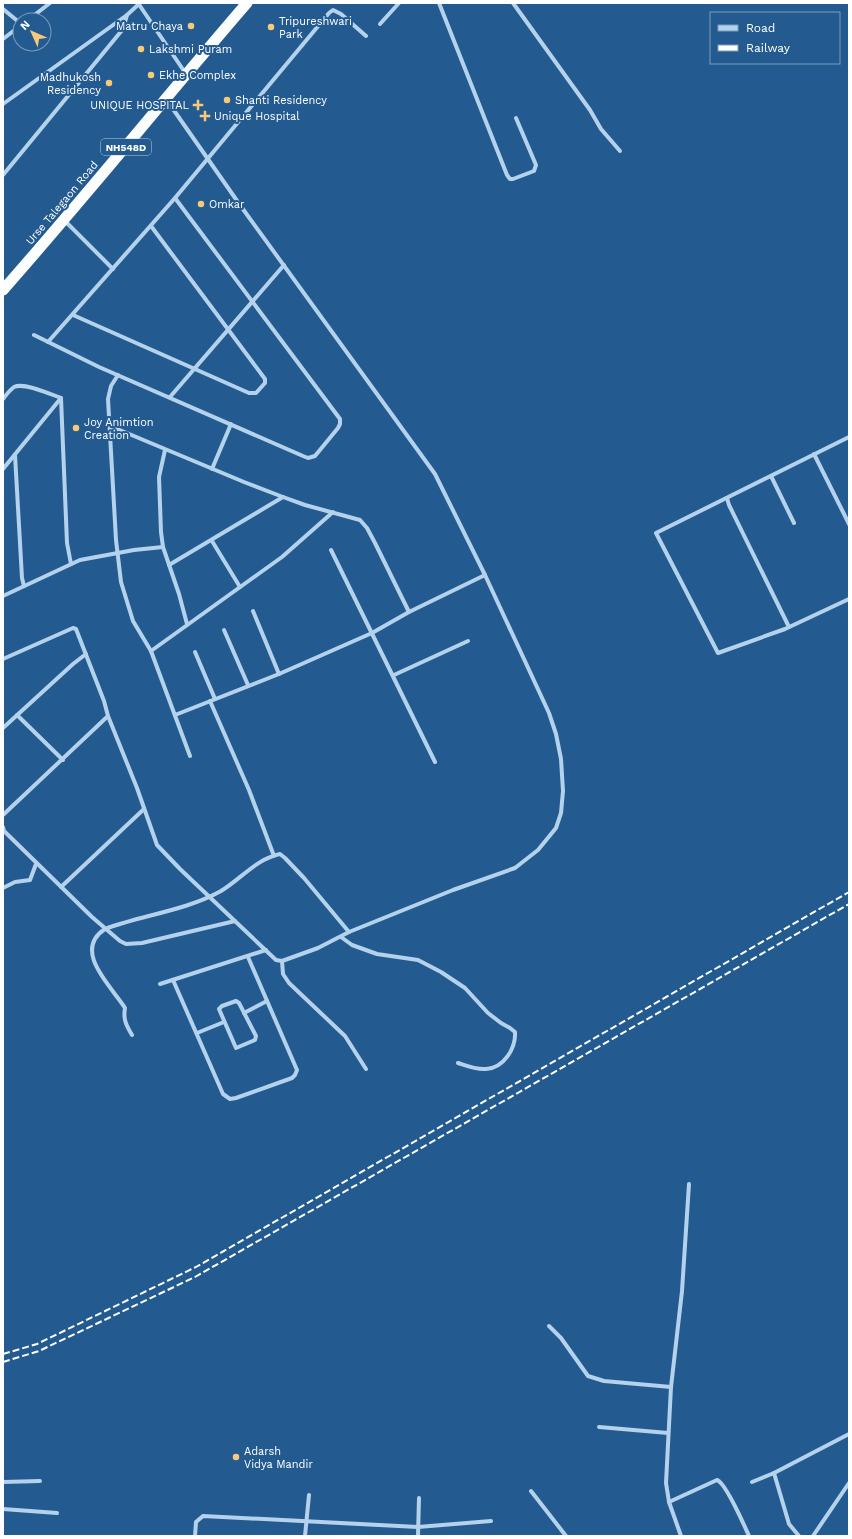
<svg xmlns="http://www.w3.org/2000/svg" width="852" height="1539" viewBox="0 0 852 1539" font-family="'Work Sans',sans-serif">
<rect width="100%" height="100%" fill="#235b91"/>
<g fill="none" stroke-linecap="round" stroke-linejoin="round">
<g stroke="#b5d2ec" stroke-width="4">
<polyline points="138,3 186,74"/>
<polyline points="439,3 507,175 510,179 513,179 534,171 536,165 516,118"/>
<polyline points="513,3 590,110 601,129 620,151"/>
<polyline points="3,9 20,23"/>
<polyline points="28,20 50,3"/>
<polyline points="380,24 399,3"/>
<polyline points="3,39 20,26"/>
<polyline points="3,104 127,15 140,3"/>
<polyline points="3,175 123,29 127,15"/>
<polyline points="65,221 113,269"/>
<polyline points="73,315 249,393 256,393 265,383 265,379 151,226"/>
<polyline points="34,335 99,367 303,456 308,458 315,456 338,428 340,424 340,419 175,198"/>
<polyline points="48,342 175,198 329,13 333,10 341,14 366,36"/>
<polyline points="118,375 111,386 108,399 116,540 121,582 133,621 151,651 190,756"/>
<polyline points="170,397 284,265"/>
<path d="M3 399C6 395 10 390 14 387 24 382 50 394 61 398L67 543 71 564"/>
<polyline points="110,426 244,482 283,497 305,505 360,520 367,528 375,543 409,612"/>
<polyline points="849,437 656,533 718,653 785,629 849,599"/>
<polyline points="165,450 159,477 161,532 163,547 179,594 187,624"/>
<polyline points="814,454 849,524"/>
<polyline points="15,455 22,578 24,586"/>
<polyline points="3,469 61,398"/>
<polyline points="212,469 231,424"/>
<polyline points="771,476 794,523"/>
<polyline points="727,498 729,505 789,627"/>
<polyline points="212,541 240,587"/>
<polyline points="331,550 435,762"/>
<polyline points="169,565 283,497"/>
<polyline points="3,596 80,560 134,550 163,547"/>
<polyline points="253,611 279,674"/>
<polyline points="224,630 248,685"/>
<polyline points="151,651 282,557 333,512"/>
<polyline points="195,652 215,699"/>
<polyline points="3,659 73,628 76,629 104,701 108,716 137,788 157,845 180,869 276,960 282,961 318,948 349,932 453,890 515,868 538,850 556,828 561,813 563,791 561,759 556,734 549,713 485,575 435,474 240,205 166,99"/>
<polyline points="394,675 468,641"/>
<polyline points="210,701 249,790 274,856"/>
<polyline points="17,715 63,760"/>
<polyline points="175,715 279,674 372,633 409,612 485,575"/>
<polyline points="3,728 73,664 86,654"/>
<polyline points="3,815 108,716"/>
<polyline points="3,827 4,831 92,917 120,941 126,944 142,943 235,921"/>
<polyline points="61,887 144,809"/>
<polyline points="3,888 15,882 30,880 36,864"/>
<path d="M341 937 352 945 377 954 418 960 441 972 465 988 488 1013 501 1023 510 1028 515 1032C516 1048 504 1068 486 1069 477 1070 467 1066 458 1063"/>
<polyline points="282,961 283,974 289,983 345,1036 366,1069"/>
<polyline points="173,980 223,1094 230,1099 236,1098 292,1078 295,1075 297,1070 248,957"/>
<polyline points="160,984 266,950"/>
<polygon points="236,1001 239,1003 256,1036 255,1040 236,1048 219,1009 222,1006"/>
<polyline points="244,1013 267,1001"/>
<polyline points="197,1033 224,1022"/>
<path d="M132 1035C126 1025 123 1019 125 1008 113 988 71 951 105 929 142 915 185 911 221 891 241 879 256 859 280 854L285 858 304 878 349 932"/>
<polyline points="549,1326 561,1338 588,1376 604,1381 671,1387"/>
<polyline points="599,1427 668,1433"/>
<polyline points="774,1473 789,1524 799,1536"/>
<polyline points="3,1482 40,1481"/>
<polyline points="752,1482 774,1473 849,1434"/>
<polyline points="531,1491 566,1536"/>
<path d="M669 1502 717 1480C726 1483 744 1525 749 1536"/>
<polyline points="3,1509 57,1513"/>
<polyline points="195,1536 196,1522 203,1516 418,1527 491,1521"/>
<polyline points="305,1536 309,1495"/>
<polyline points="418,1536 419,1498"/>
<polyline points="681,1536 669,1502 666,1483 671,1387 682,1291 689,1184"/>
<polyline points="813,1536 849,1483"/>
</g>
<path stroke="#fcfeff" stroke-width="11" d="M3 290C86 196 165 98 247 3"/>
<g stroke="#fff" stroke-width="2" stroke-dasharray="7 3" stroke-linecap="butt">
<polyline points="3,1354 37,1344 196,1267 849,892"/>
<polyline points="3,1362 39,1351 195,1277 849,904"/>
</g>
</g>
<g fill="#f8ca78" stroke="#235b91" stroke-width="1.5">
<circle cx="191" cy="26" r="4"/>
<circle cx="271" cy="27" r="4"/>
<circle cx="141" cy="49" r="4"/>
<circle cx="151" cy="75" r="4"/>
<circle cx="109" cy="83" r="4"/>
<circle cx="227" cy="100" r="4"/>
<path d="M196 99h4v4h4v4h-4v4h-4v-4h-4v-4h4z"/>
<path d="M203 110h4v4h4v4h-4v4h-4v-4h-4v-4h4z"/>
<circle cx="201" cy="204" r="4"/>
<circle cx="76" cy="428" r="4"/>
<circle cx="236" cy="1457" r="4"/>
</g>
<g text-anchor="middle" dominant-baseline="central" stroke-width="4" stroke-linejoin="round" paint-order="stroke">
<rect fill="#235b91" stroke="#bdcede" stroke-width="1" x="101" y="139" width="50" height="16" rx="3"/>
<g font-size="10" font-weight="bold" fill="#fff">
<text x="126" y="147">NH548D</text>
</g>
<g font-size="11" fill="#fff" stroke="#235b91" text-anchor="start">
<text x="279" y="21">Tripureshwari<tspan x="279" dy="13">Park</tspan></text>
<text x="183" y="26" text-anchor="end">Matru Chaya</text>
<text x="149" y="49">Lakshmi Puram</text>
<text x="159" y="75">Ekhe Complex</text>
<text x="101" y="77" text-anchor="end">Madhukosh<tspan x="101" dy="13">Residency</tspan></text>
<text x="235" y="100">Shanti Residency</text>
<text x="189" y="105" text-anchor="end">UNIQUE HOSPITAL</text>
<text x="214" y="116">Unique Hospital</text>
<text x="209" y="204">Omkar</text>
<text x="84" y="422">Joy Animtion<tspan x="84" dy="13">Creation</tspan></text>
<text x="244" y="1451">Adarsh<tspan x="244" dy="13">Vidya Mandir</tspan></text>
</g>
<g font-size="11" fill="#fff" stroke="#235b91">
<text transform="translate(62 203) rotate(-50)">Urse Talegaon Road</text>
</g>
</g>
<rect width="852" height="1539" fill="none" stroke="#ffffff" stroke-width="8"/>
<rect x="710" y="12" width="130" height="52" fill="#235b91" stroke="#7b9dbd"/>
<rect x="718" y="25" width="20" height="6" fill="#b5d2ec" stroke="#7b9dbd"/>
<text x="746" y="32" font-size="12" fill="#ffffff">Road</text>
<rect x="718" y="45" width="20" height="6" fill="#ffffff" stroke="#7b9dbd"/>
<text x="746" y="52" font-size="12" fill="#ffffff">Railway</text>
<g transform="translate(32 32) rotate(315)"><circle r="19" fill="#235b91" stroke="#7b9dbd"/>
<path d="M0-3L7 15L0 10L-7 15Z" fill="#f8ca78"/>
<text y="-6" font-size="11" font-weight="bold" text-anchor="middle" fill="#ffffff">N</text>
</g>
</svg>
